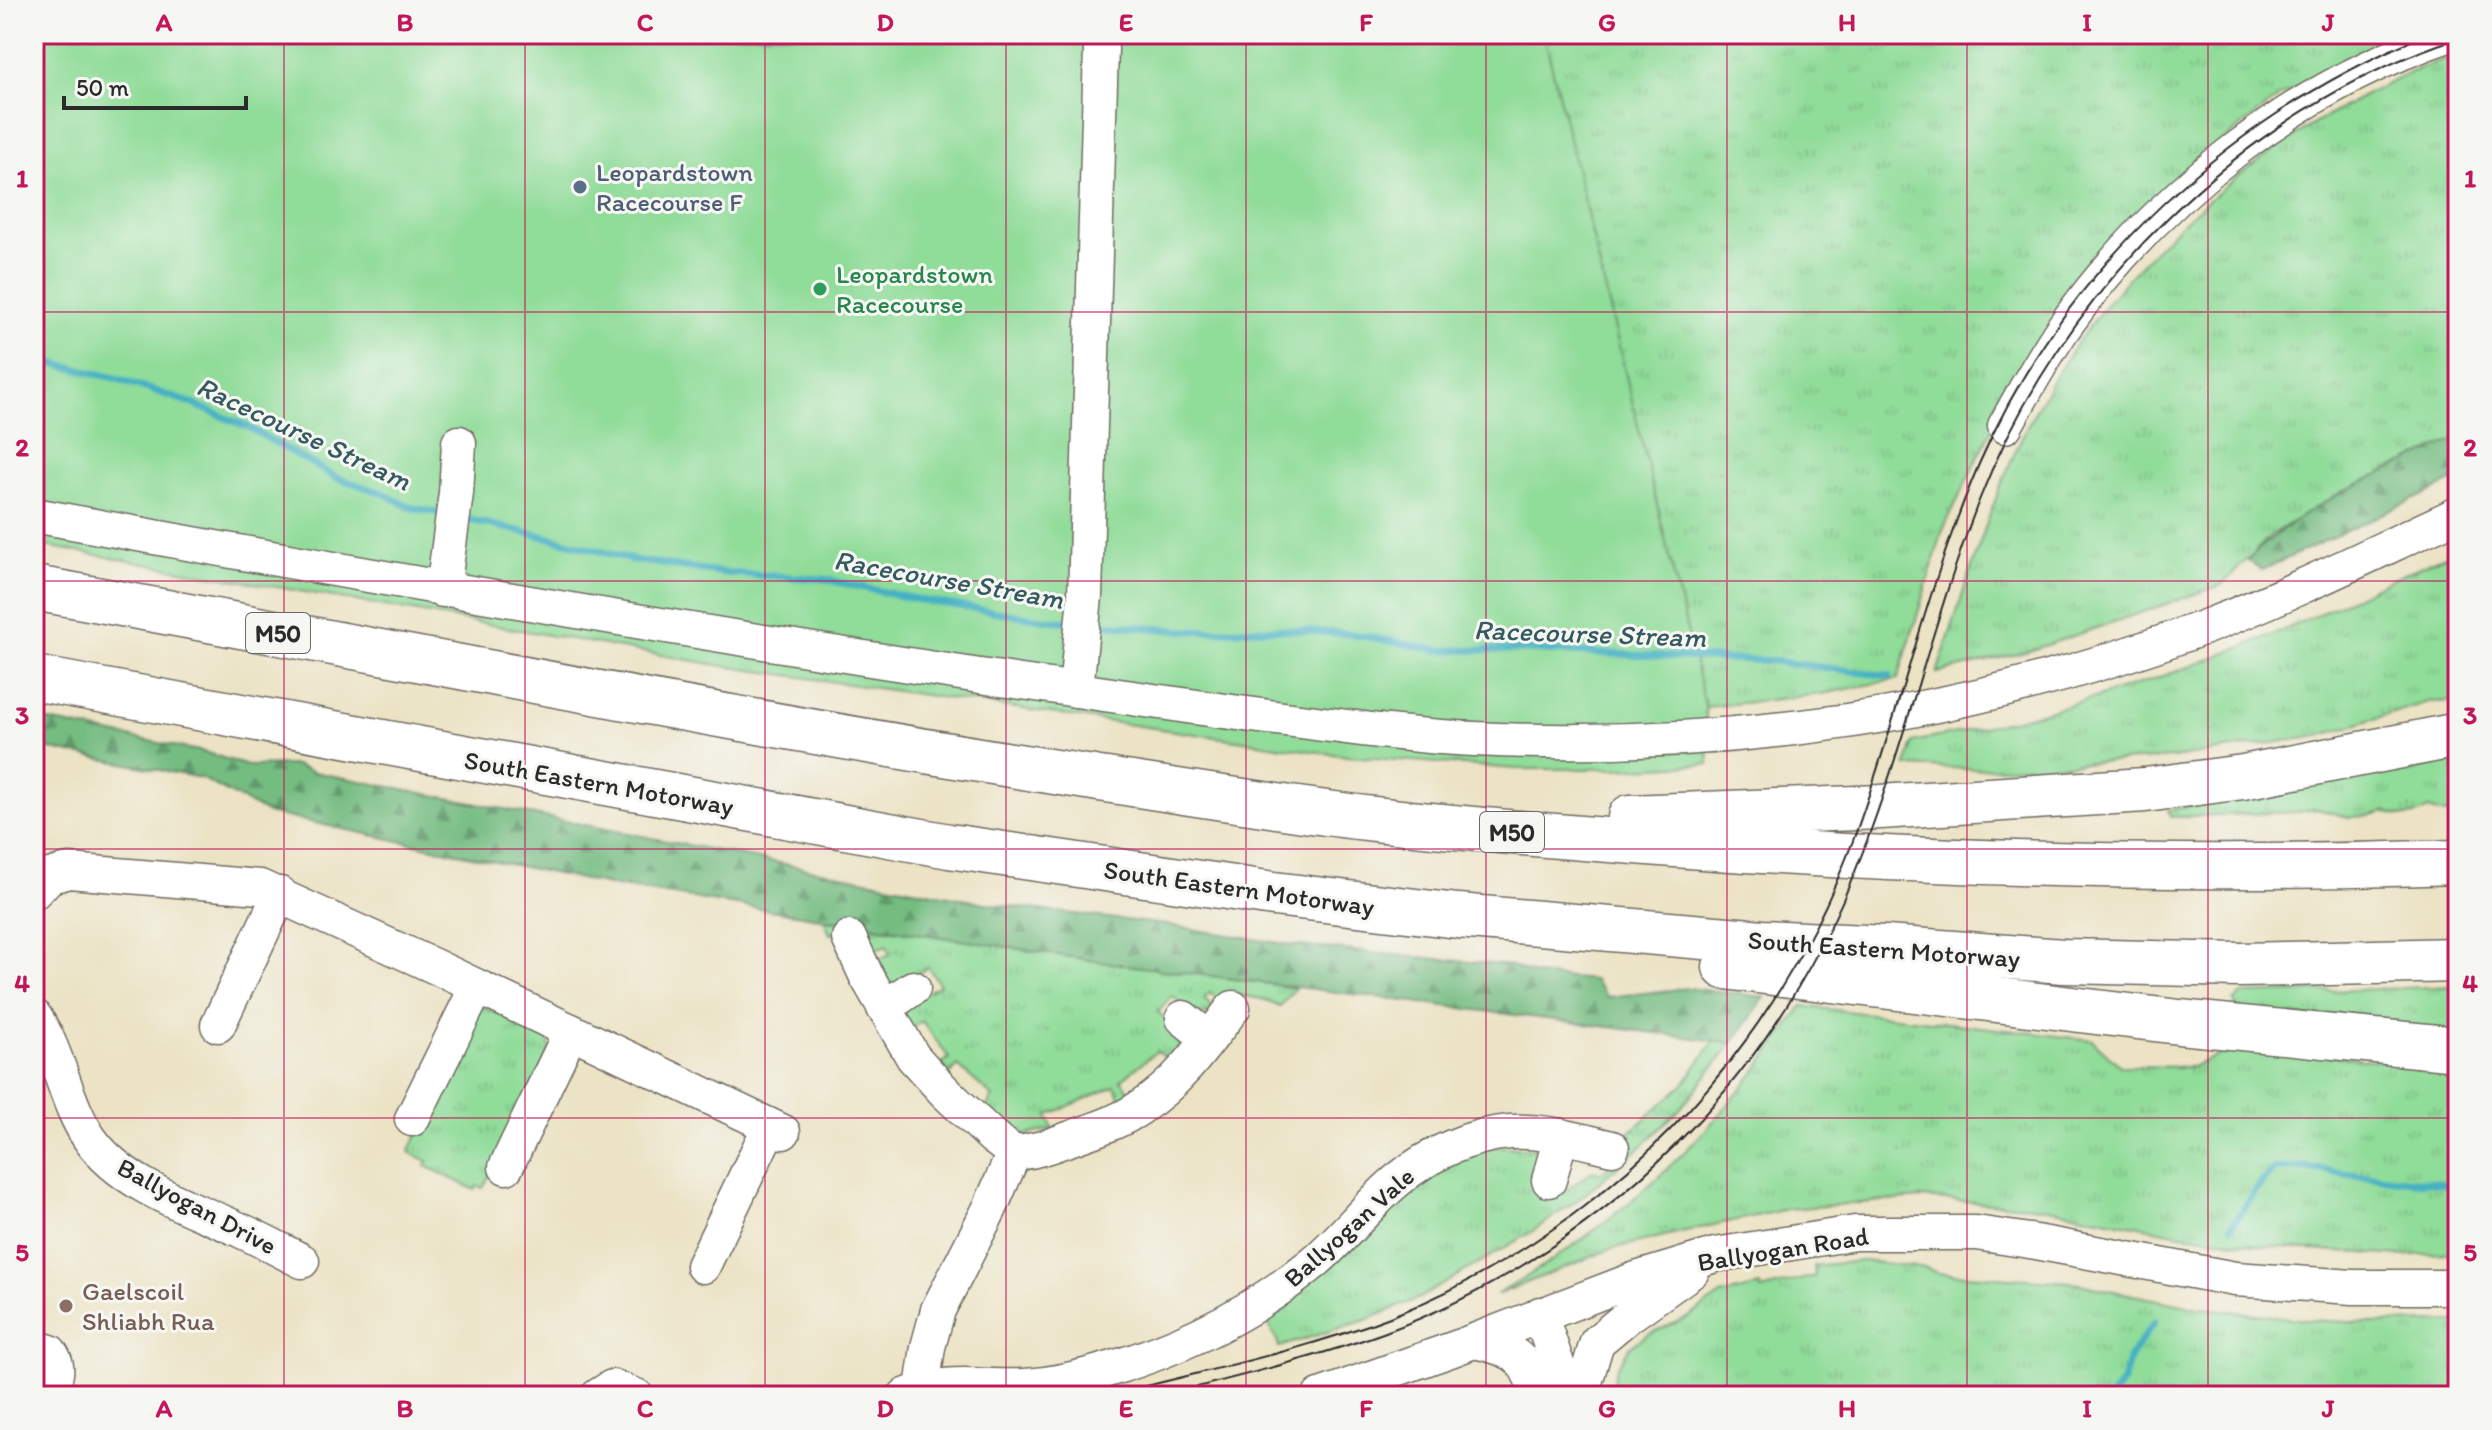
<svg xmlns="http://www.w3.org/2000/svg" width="2492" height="1430" viewBox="0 0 2492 1430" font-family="Itim,sans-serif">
<defs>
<pattern id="grass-tufts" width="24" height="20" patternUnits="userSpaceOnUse" patternTransform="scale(2)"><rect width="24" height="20" fill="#90dc99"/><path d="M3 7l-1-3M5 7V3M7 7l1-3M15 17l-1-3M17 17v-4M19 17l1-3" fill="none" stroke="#7cbd84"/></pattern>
<pattern id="forest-firs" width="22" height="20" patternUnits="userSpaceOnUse" patternTransform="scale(2)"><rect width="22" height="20" fill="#74bc81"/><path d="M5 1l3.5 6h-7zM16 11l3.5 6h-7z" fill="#5f996a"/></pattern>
</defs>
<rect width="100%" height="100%" fill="#f6f6f2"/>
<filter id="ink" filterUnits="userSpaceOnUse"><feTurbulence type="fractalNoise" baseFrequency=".0125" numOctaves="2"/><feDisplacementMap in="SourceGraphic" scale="16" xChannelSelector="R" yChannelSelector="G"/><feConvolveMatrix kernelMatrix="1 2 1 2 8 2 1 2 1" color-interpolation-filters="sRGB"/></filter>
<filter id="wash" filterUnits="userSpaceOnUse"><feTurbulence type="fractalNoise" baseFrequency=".006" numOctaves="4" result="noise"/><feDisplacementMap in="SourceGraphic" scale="32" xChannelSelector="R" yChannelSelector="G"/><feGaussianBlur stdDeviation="1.8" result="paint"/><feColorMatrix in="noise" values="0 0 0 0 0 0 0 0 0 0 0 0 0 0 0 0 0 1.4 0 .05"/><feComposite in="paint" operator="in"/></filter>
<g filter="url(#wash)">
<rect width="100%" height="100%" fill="#ece3c5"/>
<g fill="url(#grass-tufts)" stroke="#5e8462" stroke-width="2">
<polygon points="1058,34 2408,34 2279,97 2166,185 2094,265 2017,376 1943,530 1898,679 1822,694 1634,715"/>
<path d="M2458 55V438L2340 493 2271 535 2222 585 2029 651 1937 673C1967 585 1993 487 2038 406 2112 271 2233 163 2369 93 2399 78 2426 64 2458 55Z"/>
<path d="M2458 551V701L2428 702 2319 736 2173 758 1975 769 1906 766 1913 742C2036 718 2154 684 2269 636 2333 610 2393 575 2458 551Z"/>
<path d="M2448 762 2458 764V808L2445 814 2428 809C2415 818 2400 818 2385 811L2368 816 2348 817 2317 809 2297 812 2170 817 2168 810 2380 772 2398 773Z"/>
<path d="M824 920 1295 988 1280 1007 1262 999 1231 994 1220 1001 1210 993 1204 999 1215 1009 1211 1014C1193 1017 1185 1007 1172 996L1158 1012 1182 1036 1181 1044 1168 1061 1157 1051 1121 1080 1130 1091 1128 1096 1121 1099 1115 1086 1048 1115 1053 1129 1018 1137 983 1112 993 1097 958 1066 946 1079 936 1068 949 1058 922 1021 910 1029 900 1017 913 1000 940 985 928 967 904 982 891 984 875 961 890 954 887 945 870 951 864 937 830 934Z"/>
<polygon points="2458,986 2458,1032 2239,1010 2234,1002 2242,994"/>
<path d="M1802 1006 2092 1040 2120 1066 2192 1067 2241 1045 2458 1070V1252L2399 1256 2256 1245 2175 1233 2043 1207 1921 1198 1788 1209 1681 1232 1611 1249 1496 1295C1624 1222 1721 1129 1802 1006Z"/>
<polygon points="483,1007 547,1033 550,1049 483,1188 477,1186 475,1190 426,1166 428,1161 409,1152 476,1013"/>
<polygon points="1714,1041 1733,1043 1679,1110 1642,1146 1579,1199 1530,1233 1421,1297 1372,1318 1279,1347 1277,1340 1262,1313 1407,1185 1489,1146 1539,1149 1542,1158 1538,1182 1566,1190 1593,1171 1601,1173 1617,1158 1623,1140 1630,1132 1683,1085"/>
<polygon points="1863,1261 1927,1268 1937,1273 2069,1282 2193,1307 2308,1320 2367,1323 2458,1322 2458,1396 1611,1396 1616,1369 1630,1347 1647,1335 1687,1318 1721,1295 1760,1286 1761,1290 1815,1276 1814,1266"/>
</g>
<g fill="url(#forest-firs)" stroke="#507456" stroke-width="2">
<path d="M2458 438V479L2262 570 2247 560C2305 502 2385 472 2458 438Z"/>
<polygon points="34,721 49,721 204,752 248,766 295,765 314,772 990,904 1167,925 1291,945 1512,966 1535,975 1594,980 1607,997 1688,988 1765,997 1733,1043 1102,962 609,885 267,813 201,778 34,746"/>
</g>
<polygon fill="#90dc99" stroke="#5e8462" stroke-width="2" points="34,34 1544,34 1705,705 1709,764 1614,769 1516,769 1347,756 717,665 34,544"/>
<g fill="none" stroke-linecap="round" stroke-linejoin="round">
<g stroke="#45b1c3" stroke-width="7">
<polyline points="34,359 115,378 188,402 248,427 337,478 383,493 409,507 445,514"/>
<polyline points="461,518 555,539 633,560 726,573 824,579 920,600 1048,620 1074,622"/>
<polyline points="1090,623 1188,631 1275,629 1352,634 1438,650 1522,650 1773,661 1890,676"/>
<polyline points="2231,1227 2262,1182 2274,1169 2303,1167 2355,1175 2458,1185"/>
<polyline points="2111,1396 2123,1382 2130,1356 2155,1322"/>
</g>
</g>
</g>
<g filter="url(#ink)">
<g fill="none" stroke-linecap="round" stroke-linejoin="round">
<defs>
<g id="minor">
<path d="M2005 426C2024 392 2042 359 2064 327 2158 194 2297 86 2451 34"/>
<path d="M34 515C349 573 664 628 980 676 1079 690 1177 705 1276 718 1342 726 1408 736 1474 739 1578 744 1682 741 1785 729 1929 713 2073 677 2208 626 2293 593 2375 552 2458 514"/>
<polyline points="443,590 456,493 459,443"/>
<polyline points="1076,690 1085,596 1101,48"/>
<polyline points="34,892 50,876 69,871 260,887 436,967 783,1132"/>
<path d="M849 938 866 975 913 1057 945 1092 993 1137 1014 1153C1036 1152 1054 1144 1074 1137 1097 1129 1121 1121 1141 1107 1180 1082 1206 1043 1233 1008"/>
<polyline points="884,1008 913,988"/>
<path d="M34 1016C60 1053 64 1101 90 1139 124 1187 191 1207 242 1231 262 1240 282 1251 302 1261"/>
<polyline points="1183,1018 1209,1039"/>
<polyline points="218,1025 280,894"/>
<polyline points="412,1119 477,987"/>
<polyline points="506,1167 571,1031"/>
<polyline points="1549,1180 1561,1136"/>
<polyline points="703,1266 770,1126"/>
<polyline points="1540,1314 1568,1396"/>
<path d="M1474 1341C1515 1350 1525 1355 1538 1396"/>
<path d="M34 1347 50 1352C62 1369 56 1386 39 1396"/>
<polyline points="598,1396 612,1387 636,1396"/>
<path d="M905 1396C948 1378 980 1388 1024 1386 1078 1383 1150 1358 1199 1335 1239 1316 1278 1292 1312 1264 1344 1238 1368 1204 1399 1179 1429 1154 1471 1135 1510 1132 1545 1130 1578 1140 1612 1148"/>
<polyline points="924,1396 922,1389 928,1347 938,1310 990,1208 1014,1153"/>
<polyline points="1320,1396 1453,1349 1633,1280 1715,1255 1855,1233 1976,1233 2036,1242 2235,1279 2353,1287 2458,1287"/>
<polyline points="1581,1396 1597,1342 1627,1317 1692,1271"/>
</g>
<g id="highway">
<path d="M34 588C381 650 726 721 1074 775 1171 790 1268 806 1366 818 1460 829 1554 836 1648 843 1917 864 2187 872 2458 862"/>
<polyline points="34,678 949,846 1274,894 1458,916 1763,942 1886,948 2064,961 2240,965 2458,960"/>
<polyline points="1630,817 1880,807 2145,790 2243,777 2458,735"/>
<polyline points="1725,967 2179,1022 2458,1049"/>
</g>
</defs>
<use href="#minor" stroke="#6f6b61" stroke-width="37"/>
<use href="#highway" stroke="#6f6b61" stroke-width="47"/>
<use href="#minor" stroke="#fff" stroke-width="34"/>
<use href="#highway" stroke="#fff" stroke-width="44"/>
<g stroke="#2b2b2b" stroke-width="2">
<path d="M1108 1396C1202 1371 1299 1352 1390 1317 1458 1290 1524 1252 1583 1207 1707 1112 1800 984 1854 838 1899 715 1927 585 1979 464 2065 267 2229 116 2427 34"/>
<path d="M1162 1396C1236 1377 1311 1359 1383 1333 1498 1291 1604 1220 1689 1131 1765 1052 1823 956 1862 854 1906 739 1934 618 1978 503 2060 292 2242 109 2458 38"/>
</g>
</g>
</g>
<path fill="none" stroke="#c2185b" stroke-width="2" stroke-opacity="0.55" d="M284 34V1396M525 34V1396M765 34V1396M1006 34V1396M1246 34V1396M1486 34V1396M1727 34V1396M1967 34V1396M2208 34V1396M34 312H2458M34 581H2458M34 849H2458M34 1118H2458"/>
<circle fill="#5c6f8a" stroke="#f6f6f2" stroke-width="3" cx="580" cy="187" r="8"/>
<circle fill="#2e9e5b" stroke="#f6f6f2" stroke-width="3" cx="820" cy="289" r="8"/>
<circle fill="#8d6e63" stroke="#f6f6f2" stroke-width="3" cx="66" cy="1306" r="8"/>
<g text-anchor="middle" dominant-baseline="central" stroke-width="6" stroke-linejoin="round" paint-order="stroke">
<g fill="#f6f6f2" stroke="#686867" stroke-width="2">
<rect x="246" y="613" width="64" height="40" rx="6"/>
<rect x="1480" y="812" width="64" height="40" rx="6"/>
</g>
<g font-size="24" font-weight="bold" fill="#2b2b2b">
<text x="278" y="633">M50</text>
<text x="1512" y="832">M50</text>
</g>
<g font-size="26" fill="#4e5e75" stroke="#f6f6f2" text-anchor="start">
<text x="596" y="172">Leopardstown<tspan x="596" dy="30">Racecourse F</tspan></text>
</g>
<g font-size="26" fill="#27864d" stroke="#f6f6f2" text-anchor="start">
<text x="836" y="274">Leopardstown<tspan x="836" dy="30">Racecourse</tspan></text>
</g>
<g font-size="26" fill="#2b2b2b" stroke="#f6f6f2">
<text transform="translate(599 783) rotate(10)">South Eastern Motorway</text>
<text transform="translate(1239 888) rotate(8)">South Eastern Motorway</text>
<text transform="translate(1884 949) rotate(4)">South Eastern Motorway</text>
<text transform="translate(197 1206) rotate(28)">Ballyogan Drive</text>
<text transform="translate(1349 1227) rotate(-42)">Ballyogan Vale</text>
<text transform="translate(1783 1249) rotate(-9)">Ballyogan Road</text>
</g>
<g font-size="26" fill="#785e54" stroke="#f6f6f2" text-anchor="start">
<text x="82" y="1291">Gaelscoil<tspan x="82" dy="30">Shliabh Rua</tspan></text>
</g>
<g font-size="28" font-style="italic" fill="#345a60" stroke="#f6f6f2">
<text transform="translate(304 433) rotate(25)">Racecourse Stream</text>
<text transform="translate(949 579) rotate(10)">Racecourse Stream</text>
<text transform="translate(1590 633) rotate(2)">Racecourse Stream</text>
</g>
</g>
<rect width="2492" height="1430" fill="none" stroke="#f6f6f2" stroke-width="88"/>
<path d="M64 96v12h182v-12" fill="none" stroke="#2b2b2b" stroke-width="4"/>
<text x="76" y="96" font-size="24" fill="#2b2b2b" stroke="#f6f6f2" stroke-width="6" paint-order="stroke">50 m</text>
<rect x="44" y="44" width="2404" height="1342" fill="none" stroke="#c2185b" stroke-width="3"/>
<g font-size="26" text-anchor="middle" font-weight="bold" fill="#c2185b">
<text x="164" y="31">A</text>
<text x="405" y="31">B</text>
<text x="645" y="31">C</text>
<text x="885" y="31">D</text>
<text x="1126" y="31">E</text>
<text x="1366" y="31">F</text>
<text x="1607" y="31">G</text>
<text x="1847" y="31">H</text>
<text x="2087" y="31">I</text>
<text x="2328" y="31">J</text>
<text x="22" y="187">1</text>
<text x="2470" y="187">1</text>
<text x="22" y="456">2</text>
<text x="2470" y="456">2</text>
<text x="22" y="724">3</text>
<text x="2470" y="724">3</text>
<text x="22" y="992">4</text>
<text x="2470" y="992">4</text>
<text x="22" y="1261">5</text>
<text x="2470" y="1261">5</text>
<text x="164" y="1417">A</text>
<text x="405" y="1417">B</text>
<text x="645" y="1417">C</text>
<text x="885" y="1417">D</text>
<text x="1126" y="1417">E</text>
<text x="1366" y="1417">F</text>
<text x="1607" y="1417">G</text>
<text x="1847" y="1417">H</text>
<text x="2087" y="1417">I</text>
<text x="2328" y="1417">J</text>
</g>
</svg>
